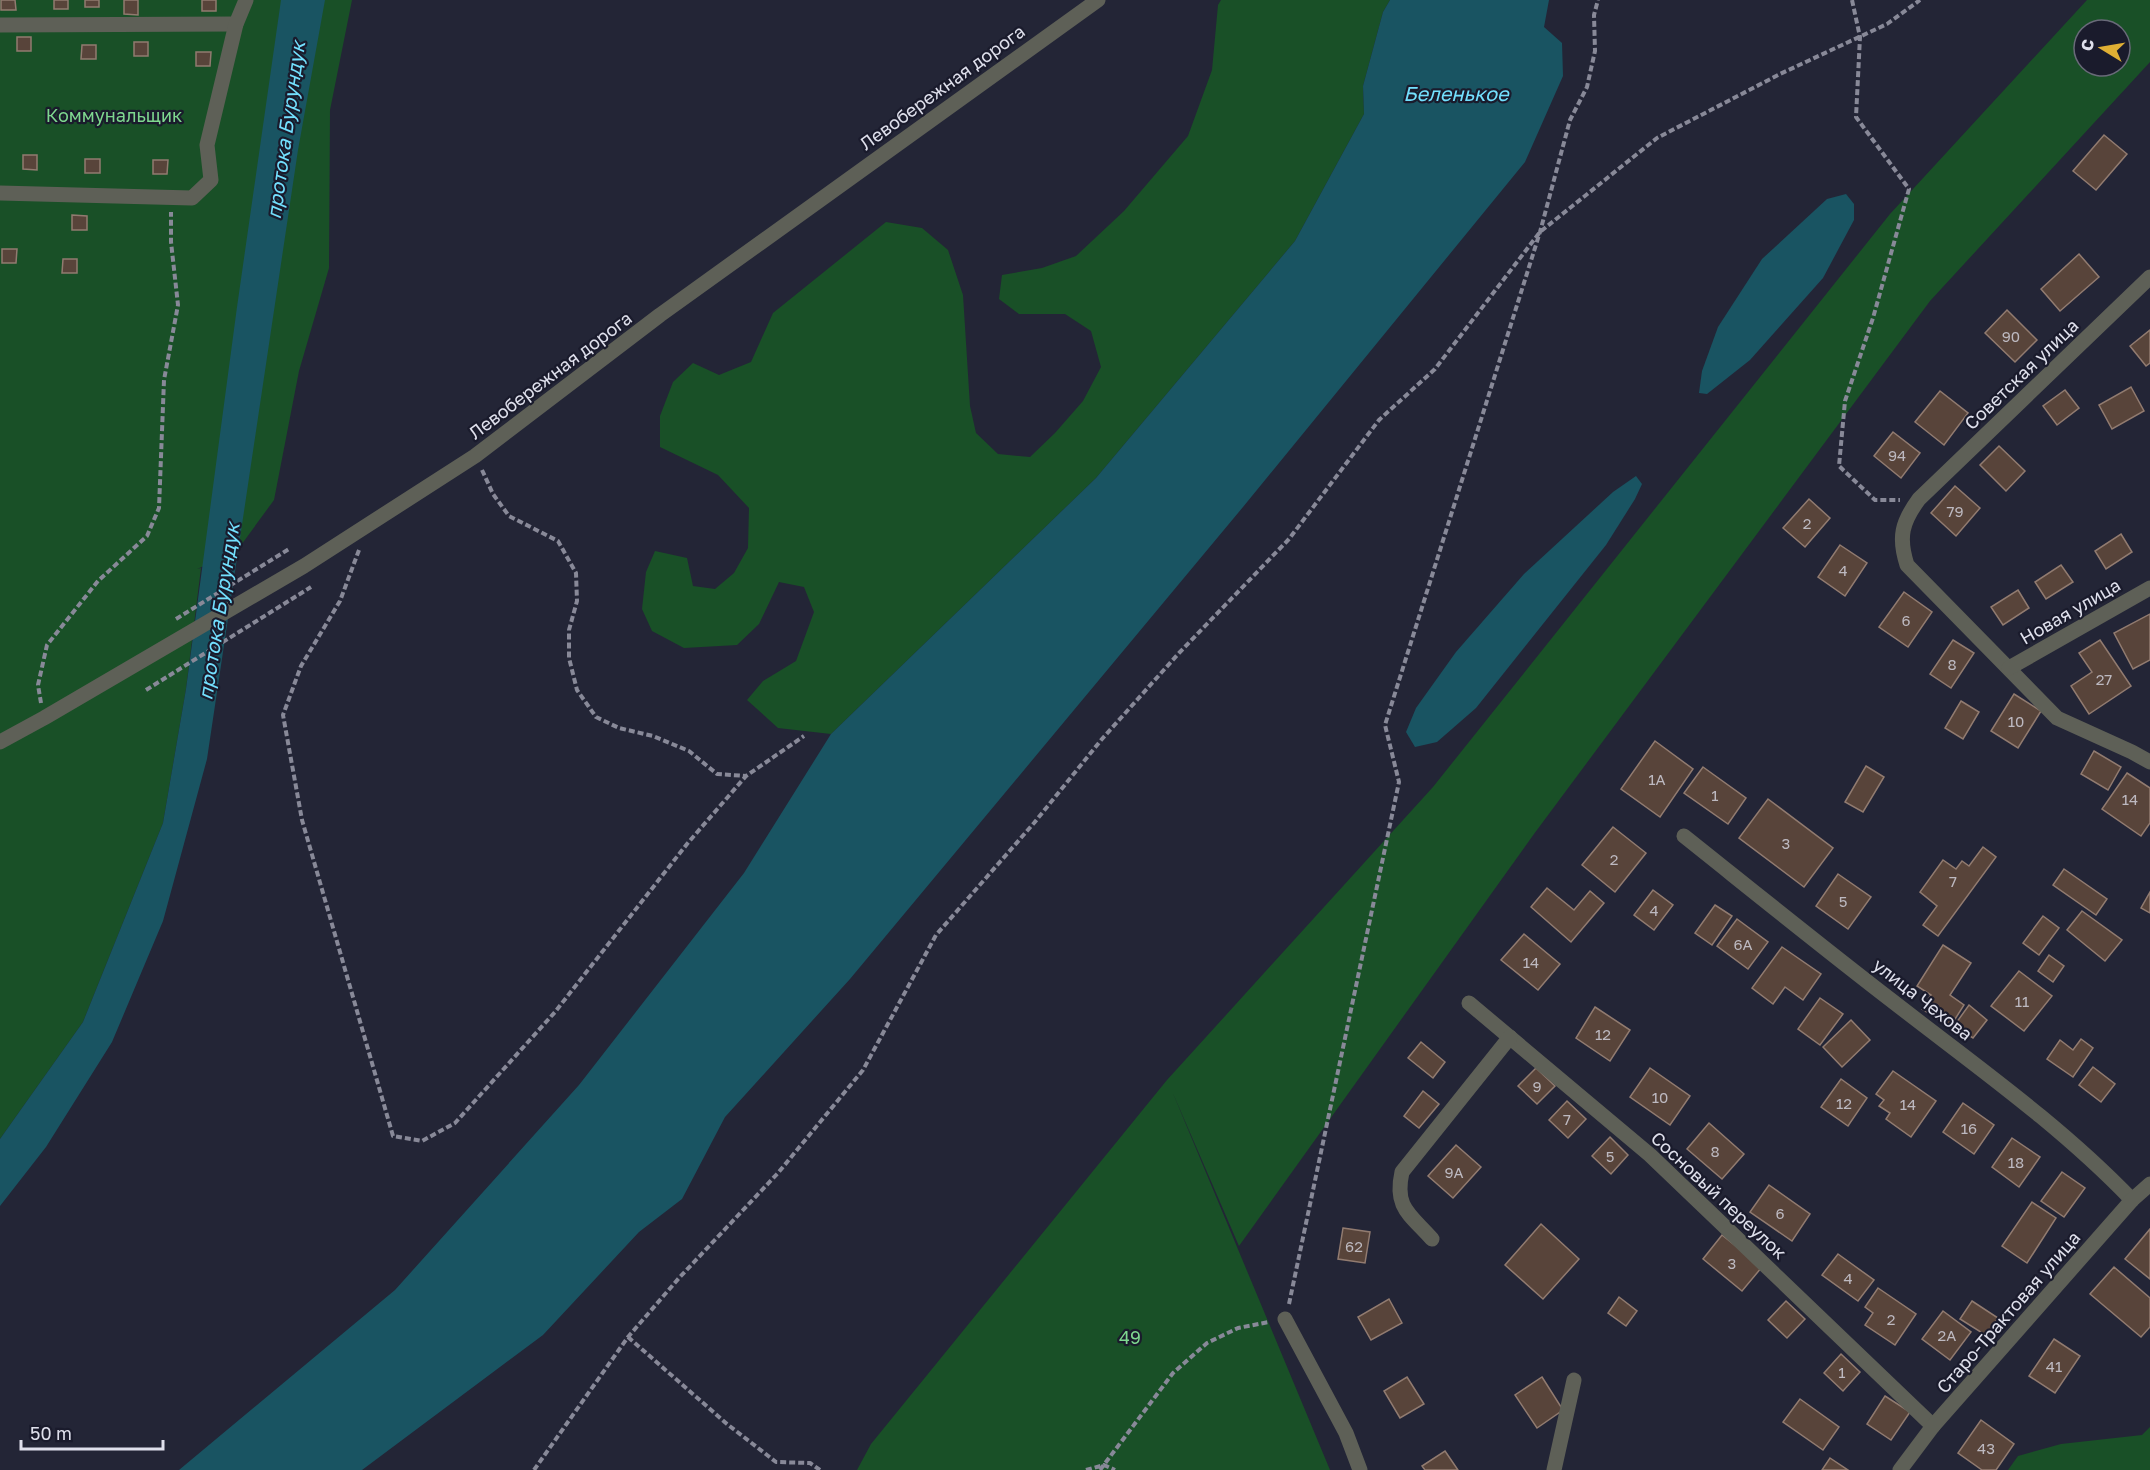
<svg xmlns="http://www.w3.org/2000/svg" width="2150" height="1470" viewBox="0 0 2150 1470" font-family="'Golos Text',sans-serif">
<rect width="100%" height="100%" fill="#232536"/>
<g fill="#195027" fill-rule="evenodd">
<polygon points="0,0 352,0 330,110 329,268 299,371 274,500 236,552 197,569 201,568 186,689 163,823 83,1022 0,1139"/>
<polygon points="1221,0 1390,0 1383,12 1363,86 1364,114 1295,241 1096,478 831,734 778,728 747,700 763,681 796,661 814,612 804,587 779,582 759,624 737,645 684,648 652,631 642,609 646,572 655,551 687,558 693,586 715,589 734,573 748,548 749,508 718,475 660,447 660,416 673,382 693,363 719,375 751,362 773,313 886,222 922,228 948,250 963,295 970,406 976,433 998,454 1030,457 1055,433 1083,401 1101,367 1091,331 1065,314 1019,314 999,299 1002,275 1042,268 1076,256 1124,211 1188,136 1212,70 1218,5"/>
<path d="M2087 0H2150V62L1930 301 1534 834 1239 1246 1172 1091 1330 1470H857L871 1444 1167 1080 1433 787 1890 214ZM2084 30H2120V66H2084Z"/>
<polygon points="2150,1427 2150,1470 2008,1470 2018,1456 2061,1444 2142,1435"/>
</g>
<g fill="#195462">
<polygon points="281,0 325,0 298,150 207,759 163,921 112,1042 46,1147 0,1206 0,1139 83,1022 163,823 186,689 237,307"/>
<polygon points="1390,0 1549,0 1544,27 1562,43 1563,76 1525,162 1243,507 850,979 725,1117 682,1199 639,1232 543,1335 362,1470 179,1470 395,1290 579,1085 744,873 831,734 1096,478 1295,241 1364,114 1363,86 1383,12"/>
<polygon points="1846,194 1854,204 1854,220 1823,278 1750,360 1707,394 1699,393 1702,371 1718,327 1762,259 1827,199"/>
<polygon points="1636,476 1642,484 1635,499 1606,545 1476,708 1437,742 1415,747 1406,732 1416,708 1456,652 1524,574 1613,492"/>
</g>
<g fill="#58443a" stroke="#917b70" stroke-width="1.5">
<polygon points="1,0 15,0 16,10 1,10"/>
<rect x="54" y="0" width="14" height="9"/>
<rect x="85" y="0" width="14" height="7"/>
<polygon points="124,0 138,0 138,15 124,14"/>
<rect x="202" y="0" width="14" height="11"/>
<rect x="17" y="37" width="14" height="14"/>
<rect x="134" y="42" width="14" height="14"/>
<polygon points="82,45 96,45 96,59 81,59"/>
<polygon points="196,52 211,52 210,66 196,66"/>
<polygon points="2104,135 2127,154 2096,190 2073,171"/>
<polygon points="23,155 37,155 37,170 23,169"/>
<rect x="85" y="159" width="15" height="14"/>
<polygon points="153,160 168,160 167,174 153,174"/>
<polygon points="72,215 87,216 87,230 72,230"/>
<polygon points="2,249 17,249 16,263 2,263"/>
<polygon points="2079,254 2099,277 2060,311 2041,289"/>
<polygon points="63,259 77,259 77,273 62,273"/>
<polygon points="2007,310 2037,340 2015,362 1985,333"/>
<polygon points="2150,330 2150,363 2146,366 2130,346"/>
<polygon points="2131,387 2144,411 2112,429 2099,405"/>
<polygon points="2065,390 2079,408 2057,425 2043,406"/>
<polygon points="1940,391 1968,413 1944,445 1915,422"/>
<polygon points="1893,432 1920,453 1901,478 1874,456"/>
<polygon points="1999,446 2025,471 2006,491 1980,465"/>
<polygon points="1955,486 1980,508 1956,536 1931,513"/>
<polygon points="1809,499 1830,518 1805,547 1783,528"/>
<polygon points="2121,534 2132,552 2106,569 2095,551"/>
<polygon points="1840,545 1867,563 1845,596 1818,577"/>
<polygon points="2061,565 2073,582 2046,599 2035,582"/>
<polygon points="2018,590 2029,608 2003,625 1991,607"/>
<polygon points="1904,592 1932,612 1908,647 1879,627"/>
<polygon points="2150,614 2150,660 2133,669 2114,633"/>
<polygon points="1953,640 1974,653 1951,688 1930,674"/>
<polygon points="2100,640 2131,686 2089,714 2071,686 2092,672 2079,653"/>
<polygon points="2014,694 2041,711 2018,748 1991,731"/>
<polygon points="1961,701 1979,712 1963,739 1945,728"/>
<polygon points="1655,741 1693,769 1660,817 1621,789"/>
<polygon points="2094,751 2121,767 2108,790 2081,774"/>
<polygon points="1866,766 1884,777 1863,812 1845,802"/>
<polygon points="1703,767 1746,798 1728,824 1684,793"/>
<polygon points="2127,773 2150,788 2150,823 2141,836 2102,809"/>
<polygon points="1768,799 1833,848 1804,887 1739,838"/>
<polygon points="1613,827 1646,853 1615,892 1582,865"/>
<polygon points="1983,847 1996,857 1938,936 1923,925 1937,906 1920,892 1943,860 1956,869 1962,861 1969,866"/>
<polygon points="2064,869 2107,899 2096,915 2053,885"/>
<polygon points="1838,874 1871,897 1848,929 1816,906"/>
<polygon points="1547,888 1574,910 1590,891 1604,903 1571,942 1531,907"/>
<polygon points="1653,890 1673,905 1654,930 1634,915"/>
<polygon points="2150,892 2150,913 2141,908"/>
<polygon points="1715,905 1732,916 1712,945 1695,933"/>
<polygon points="2082,911 2122,940 2105,961 2067,930"/>
<polygon points="2043,916 2059,928 2039,955 2023,943"/>
<polygon points="1737,919 1768,942 1748,969 1717,946"/>
<polygon points="1524,934 1560,964 1538,990 1501,960"/>
<polygon points="1943,945 1971,963 1950,995 1964,1005 1950,1027 1922,1009 1931,995 1917,986"/>
<polygon points="1782,947 1821,974 1803,1000 1785,987 1773,1004 1752,988"/>
<polygon points="2049,955 2064,966 2053,982 2038,971"/>
<polygon points="2019,971 2052,996 2024,1031 1991,1006"/>
<polygon points="1820,998 1843,1014 1820,1045 1798,1029"/>
<polygon points="1969,1005 1987,1020 1973,1038 1954,1026"/>
<polygon points="1595,1007 1630,1030 1610,1061 1576,1038"/>
<polygon points="1851,1020 1870,1040 1842,1067 1823,1047"/>
<polygon points="2081,1039 2093,1048 2073,1077 2047,1059 2060,1040 2073,1050"/>
<polygon points="1421,1042 1445,1062 1433,1078 1408,1058"/>
<polygon points="2093,1067 2115,1084 2101,1102 2079,1085"/>
<polygon points="1536,1068 1555,1086 1537,1104 1518,1086"/>
<polygon points="1650,1068 1690,1096 1670,1125 1630,1097"/>
<polygon points="1893,1071 1936,1101 1911,1137 1886,1119 1890,1113 1879,1106 1884,1100 1876,1094"/>
<polygon points="1841,1079 1867,1098 1848,1126 1821,1107"/>
<polygon points="1423,1091 1439,1104 1419,1128 1404,1116"/>
<polygon points="1567,1101 1586,1119 1568,1138 1549,1120"/>
<polygon points="1963,1103 1994,1125 1974,1154 1943,1132"/>
<polygon points="1709,1123 1744,1154 1722,1179 1687,1149"/>
<polygon points="1610,1137 1628,1155 1611,1174 1592,1156"/>
<polygon points="2012,1138 2040,1157 2019,1187 1992,1167"/>
<polygon points="1456,1145 1481,1167 1453,1198 1428,1176"/>
<polygon points="2062,1172 2085,1188 2064,1217 2041,1201"/>
<polygon points="1769,1185 1810,1214 1792,1241 1750,1212"/>
<polygon points="2032,1202 2056,1218 2027,1263 2002,1246"/>
<polygon points="1541,1224 1579,1259 1543,1299 1505,1265"/>
<polygon points="1343,1228 1370,1232 1365,1263 1338,1259"/>
<polygon points="2150,1229 2150,1279 2125,1259"/>
<polygon points="1722,1235 1762,1267 1742,1291 1703,1259"/>
<polygon points="1838,1254 1874,1280 1858,1301 1822,1275"/>
<polygon points="2114,1267 2150,1298 2150,1327 2141,1337 2090,1294"/>
<polygon points="1878,1288 1916,1314 1895,1345 1865,1325 1873,1313 1865,1307"/>
<polygon points="1619,1297 1637,1311 1626,1326 1608,1313"/>
<polygon points="1389,1299 1402,1323 1371,1340 1358,1317"/>
<polygon points="1786,1301 1805,1319 1787,1338 1768,1320"/>
<polygon points="1972,1301 1998,1318 1987,1336 1960,1319"/>
<polygon points="1943,1311 1971,1332 1950,1360 1922,1339"/>
<polygon points="2054,1339 2080,1356 2055,1393 2029,1376"/>
<polygon points="1841,1354 1860,1372 1843,1391 1824,1373"/>
<polygon points="1407,1377 1424,1404 1400,1418 1384,1391"/>
<polygon points="1542,1377 1563,1410 1537,1428 1515,1395"/>
<polygon points="1885,1396 1910,1412 1891,1440 1867,1424"/>
<polygon points="1800,1399 1839,1427 1823,1450 1783,1422"/>
<polygon points="1981,1420 2014,1444 1996,1470 1982,1470 1958,1453"/>
<polygon points="1445,1451 1458,1470 1425,1470 1422,1466"/>
<polygon points="1830,1458 1848,1470 1822,1470"/>
</g>
<g fill="none" stroke-linecap="round" stroke-linejoin="round">
<g stroke="#888998" stroke-width="4" stroke-dasharray="6 3" stroke-linecap="butt">
<polyline points="1852,0 1860,37 1856,117 1909,189 1873,318 1845,401 1839,466 1875,500 1900,500"/>
<polyline points="482,470 493,494 509,516 558,541 576,573 577,601 569,630 569,658 577,690 596,717 619,728 653,736 689,751 717,774 746,776"/>
<polyline points="359,550 340,601 301,666 283,715 302,820 393,1136 422,1141 455,1123 555,1012 687,844 746,776 804,736"/>
<polyline points="176,619 289,549"/>
<polyline points="146,690 311,587"/>
<polyline points="41,703 38,685 47,645 98,581 147,536 159,508 164,380 178,305 171,242 171,212"/>
<polyline points="1289,1304 1399,782 1385,725 1540,232 1570,120 1587,87 1595,51 1594,15 1598,0"/>
<polyline points="628,1337 727,1424 776,1462 810,1463 820,1470"/>
<polyline points="534,1470 628,1337 679,1278 778,1173 863,1070 936,935 1034,823 1102,739 1179,653 1289,539 1379,420 1435,369 1540,232 1657,138 1780,74 1887,24 1920,0"/>
<polyline points="1086,1470 1104,1465 1115,1470"/>
<polyline points="1100,1470 1173,1373 1207,1343 1238,1328 1269,1322"/>
</g>
<g stroke="#5e6057" stroke-width="15">
<polyline points="0,25 236,24"/>
<polyline points="0,193 192,198 211,180 207,145 236,24 246,0"/>
<path d="M2150 277 1919 499C1902 522 1898 537 1907 565L2057 718 2132 752 2150 762"/>
<polyline points="2009,668 2150,588"/>
<polyline points="0,742 44,718 304,566 475,456 660,315 1098,0"/>
<path d="M1684 836C1753 891 1821 946 1891 1000 1973 1064 2059 1124 2132 1200"/>
<polyline points="1469,1003 1650,1155 1933,1426"/>
<path d="M1432 1239C1410 1214 1394 1208 1402 1172L1510 1037"/>
<polyline points="1285,1319 1346,1433 1360,1470"/>
<polyline points="1554,1470 1574,1380"/>
<polyline points="1900,1470 1933,1426 2132,1200 2150,1184"/>
</g>
</g>
<g text-anchor="middle" dominant-baseline="central" stroke-width="4.5" stroke-linejoin="round" paint-order="stroke">
<g font-size="15" fill="#bdb9c0">
<text x="2011" y="336">90</text>
<text x="1897" y="455">94</text>
<text x="1955" y="511">79</text>
<text x="1807" y="523">2</text>
<text x="1843" y="570">4</text>
<text x="1906" y="620">6</text>
<text x="1952" y="664">8</text>
<text x="2104" y="679">27</text>
<text x="2016" y="721">10</text>
<text x="1657" y="779">1А</text>
<text x="1715" y="795">1</text>
<text x="2130" y="799">14</text>
<text x="1786" y="843">3</text>
<text x="1614" y="859">2</text>
<text x="1953" y="881">7</text>
<text x="1843" y="901">5</text>
<text x="1654" y="910">4</text>
<text x="1743" y="944">6А</text>
<text x="1531" y="962">14</text>
<text x="2022" y="1001">11</text>
<text x="1603" y="1034">12</text>
<text x="1537" y="1086">9</text>
<text x="1660" y="1097">10</text>
<text x="1844" y="1103">12</text>
<text x="1908" y="1104">14</text>
<text x="1567" y="1119">7</text>
<text x="1969" y="1128">16</text>
<text x="1715" y="1151">8</text>
<text x="1610" y="1156">5</text>
<text x="2016" y="1162">18</text>
<text x="1454" y="1172">9А</text>
<text x="1780" y="1213">6</text>
<text x="1354" y="1246">62</text>
<text x="1732" y="1263">3</text>
<text x="1848" y="1278">4</text>
<text x="1891" y="1319">2</text>
<text x="1947" y="1335">2А</text>
<text x="2054" y="1366">41</text>
<text x="1842" y="1372">1</text>
<text x="1986" y="1448">43</text>
</g>
<g font-size="18" fill="#dfe0ec" stroke="#1a1b2c">
<text transform="translate(942 87) rotate(-36)">Левобережная дорога</text>
<text transform="translate(2021 374) rotate(-44)">Советская улица</text>
<text transform="translate(550 375) rotate(-37)">Левобережная дорога</text>
<text transform="translate(2070 611) rotate(-30)">Новая улица</text>
<text transform="translate(1923 999) rotate(38)">улица Чехова</text>
<text transform="translate(1719 1195) rotate(43)">Сосновый переулок</text>
<text transform="translate(2008 1312) rotate(-49)">Старо-Трактовая улица</text>
</g>
<g font-size="18" fill="#7ed88f" stroke="#1a1b2c">
<text x="114" y="115">Коммунальщик</text>
<text x="1130" y="1337">49</text>
</g>
<g font-size="20" font-style="italic" fill="#73e0fe" stroke="#1a1b2c">
<text x="1456" y="93">Беленькое</text>
<text transform="translate(285 130) rotate(-82)">протока Бурундук</text>
<text transform="translate(218 611) rotate(-81)">протока Бурундук</text>
</g>
</g>
<g transform="translate(2102 48) rotate(281)"><circle r="28" fill="#1a1b2c" stroke="#696a79" stroke-width="1.5"/>
<path d="M0-4.5L10 22L0 15L-10 22Z" fill="#e0b034"/>
<text y="-9" font-size="16" font-weight="bold" text-anchor="middle" fill="#dfe0ec">С</text>
</g>
<path d="M21 1440v9h142v-9" fill="none" stroke="#dfe0ec" stroke-width="3"/>
<text x="30" y="1440" font-size="18" fill="#dfe0ec" stroke="#1a1b2c" stroke-width="4.5" paint-order="stroke">50 m</text>
</svg>
